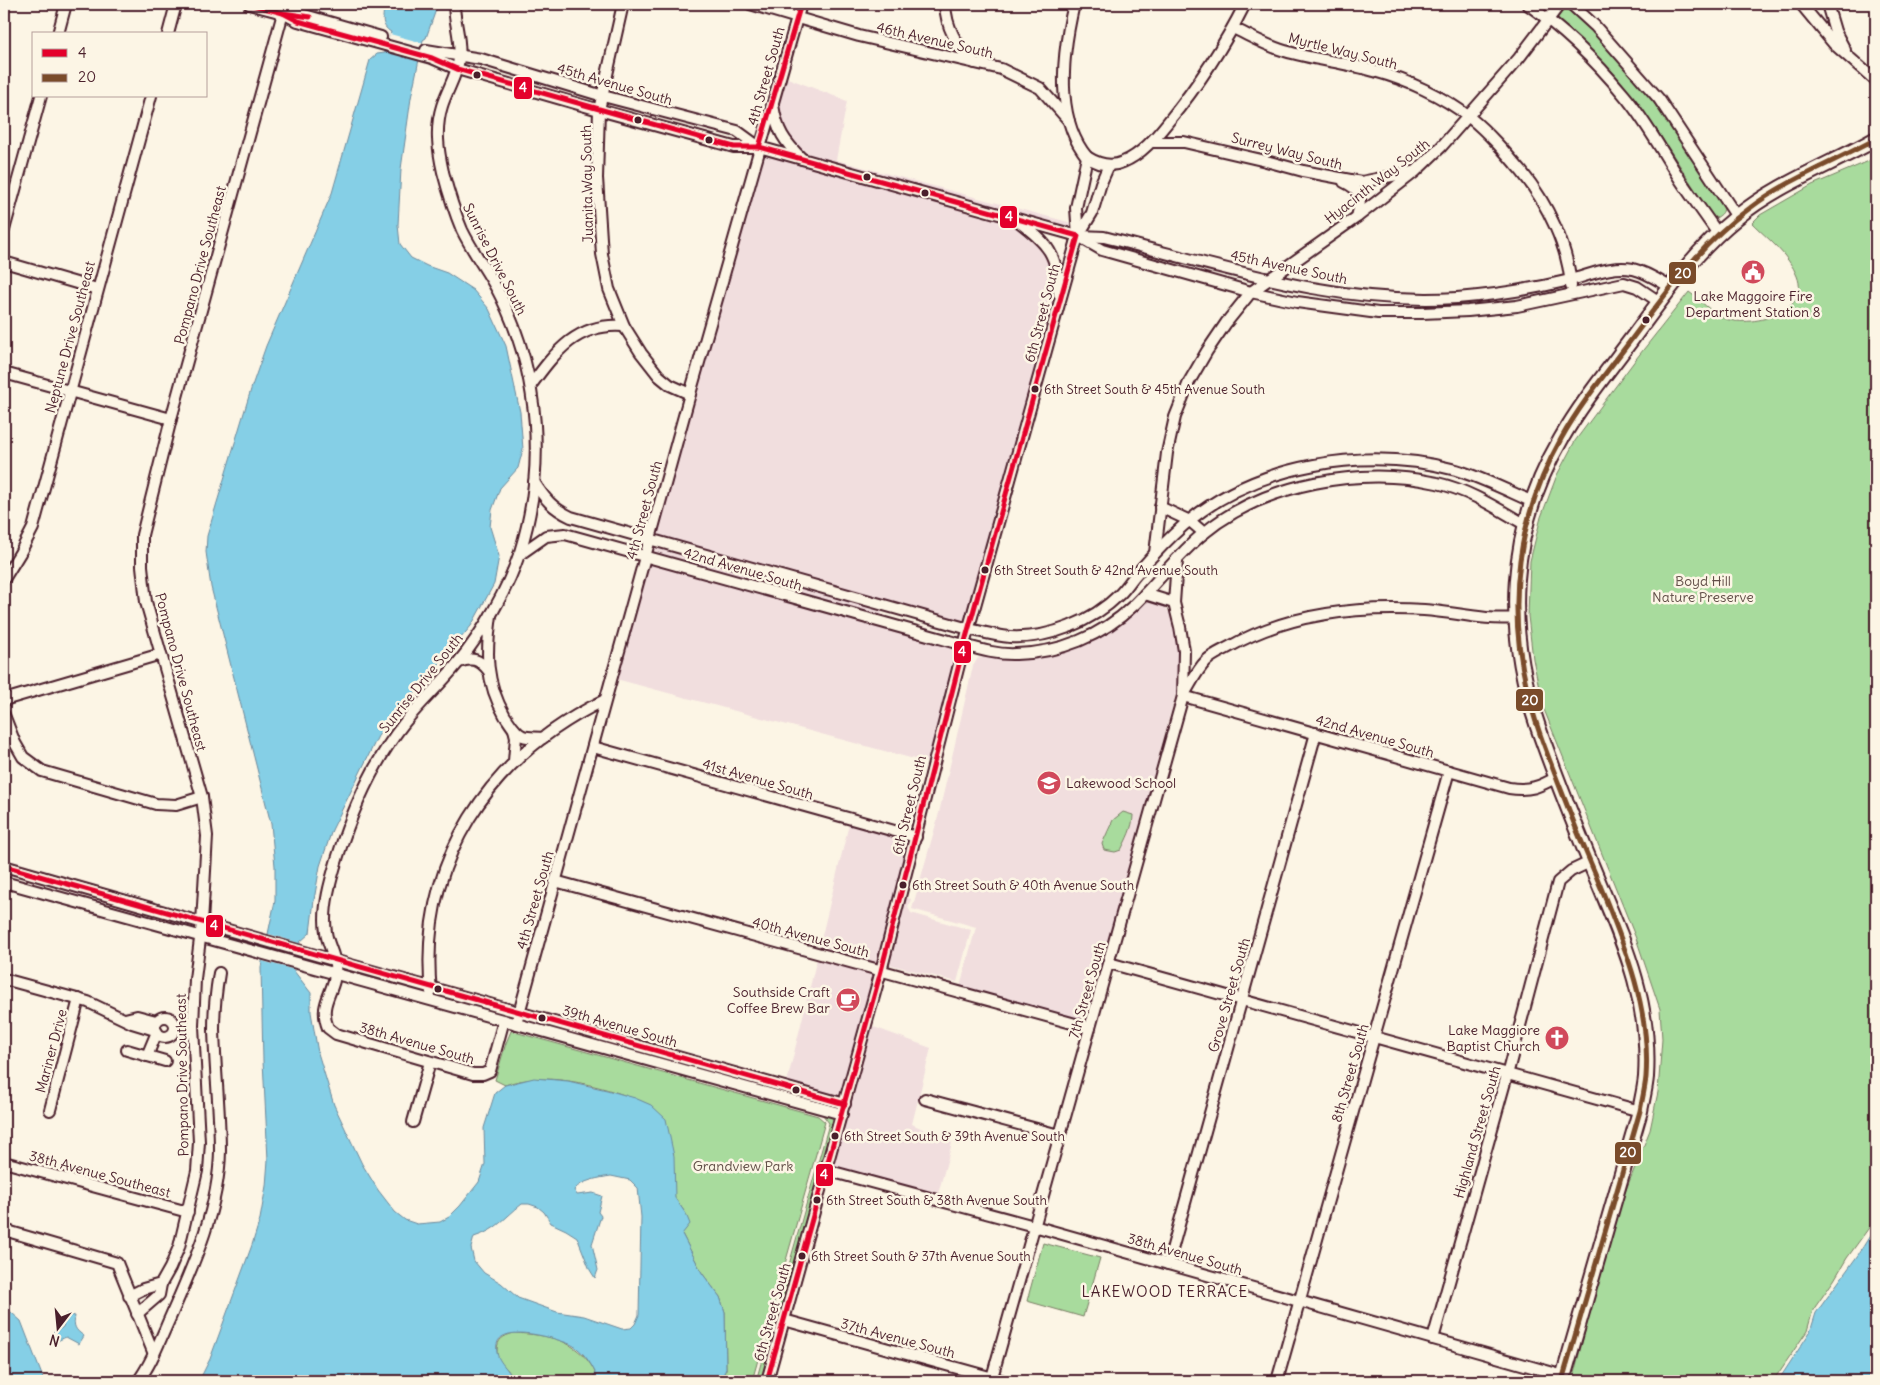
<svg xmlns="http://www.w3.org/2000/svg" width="1880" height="1385" viewBox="0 0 1880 1385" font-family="Delius,sans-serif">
<rect width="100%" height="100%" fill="#fcf5e5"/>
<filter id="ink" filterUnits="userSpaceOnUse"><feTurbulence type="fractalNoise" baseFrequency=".02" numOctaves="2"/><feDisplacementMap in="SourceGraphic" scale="10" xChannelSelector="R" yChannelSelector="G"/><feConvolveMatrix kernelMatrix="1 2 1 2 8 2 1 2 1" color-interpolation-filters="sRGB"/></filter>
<g filter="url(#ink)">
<g fill="#f1dede">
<polygon points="785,77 847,101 836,160 1072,223 1072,229 1012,211 805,154 789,138 780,118 777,102"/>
<polygon points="763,153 800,164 802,166 804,165 1011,223 1038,244 1049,259 1054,282 1055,302 966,623 656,535"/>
<polygon points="653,545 883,610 881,617 651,553"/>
<polygon points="648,563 959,649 929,763 616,679"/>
<polygon points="1152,600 1161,602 1173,617 1178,636 1178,686 1087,1017 1080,1020 960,987 976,927 912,909 938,817 973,666 978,658 988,657 1014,659 1038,658 1060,653 1087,643 1110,631 1129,616 1143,602"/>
<polygon points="849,824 910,841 878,964 819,948"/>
<polygon points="905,897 911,899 908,907 911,913 971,930 957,982 888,964"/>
<polygon points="817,958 875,974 842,1097 787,1082"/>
<polygon points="871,1026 931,1048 912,1124 952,1143 938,1194 833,1165"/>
</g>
<g fill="#a8db9d" stroke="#797d64">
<path d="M1536 4H1564C1629 62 1676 131 1723 205 1725 212 1722 214 1716 218L1712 216C1681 169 1653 119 1616 76 1592 49 1564 26 1536 4Z"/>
<path d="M1876 158V962L1873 981 1876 1006V1218L1847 1258 1834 1280 1813 1310 1807 1331 1773 1381H1572L1615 1217 1650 1130 1658 1092 1662 1039 1660 1009 1637 941 1543 707 1533 659 1528 616 1530 561 1541 517 1557 475 1575 441 1636 359 1689 292C1699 299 1712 313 1723 318 1749 329 1812 313 1797 276 1789 255 1767 238 1752 223L1760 215 1812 185Z"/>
<path d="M1123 812 1133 815C1133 827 1126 840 1121 850L1115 852 1104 850 1102 844 1113 820Z"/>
<path d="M511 1031 818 1116 825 1122 752 1381H720L726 1369 725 1312 720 1297 702 1273 682 1234 686 1214 675 1198 650 1105C611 1088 547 1069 505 1085L495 1080 506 1043Z"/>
<polygon points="823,1115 836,1118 762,1381 756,1381 827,1131 829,1123"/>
<polygon points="1043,1243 1100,1258 1083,1317 1027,1301"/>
<path d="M514 1333C548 1335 578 1339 595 1372L593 1381H513C511 1371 506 1369 500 1362 497 1359 497 1355 497 1351 497 1339 503 1336 514 1333Z"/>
</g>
<g fill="#85cfe6" stroke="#6d899b" fill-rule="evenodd">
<path d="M385 4H438L426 38 423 40 411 98 401 169 398 225 400 244 411 258 427 266 447 273 473 290 489 309 506 346 520 412 523 449 518 468 500 488 492 510 490 527 499 556 494 584 471 626 378 736 332 830 320 866 314 900 310 933 300 942 294 971 311 993V1012L318 1053 334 1105 362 1164 378 1190 395 1212 405 1220 417 1224 440 1222 449 1217 460 1206 479 1182 485 1164 484 1128 495 1093 505 1085 534 1078 568 1081 607 1090 635 1098 651 1105 666 1119 674 1156 675 1198 686 1214 690 1224 682 1234 702 1273 720 1297 725 1312 726 1369 720 1381H593L595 1372C590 1362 582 1350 572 1345 559 1339 502 1322 497 1344 494 1362 509 1366 513 1381H199L210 1359 252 1245 260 1219 266 1186 268 1160 263 1061 261 967 275 901V866L271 824 211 587 206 552 207 536 252 386 266 346 332 193 370 60 377 54 385 53 391 32C380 26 383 14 385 4ZM611 1176 630 1180 638 1188 641 1217 639 1315 635 1324 631 1328 622 1329 584 1316 557 1312 518 1298 501 1283 484 1273 474 1261 471 1248 474 1237C497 1230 504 1218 522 1204H529L538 1207 544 1212 551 1223 566 1230 577 1237 590 1270 595 1278 598 1270 592 1244 601 1216 598 1212 602 1196 593 1193 577 1195 574 1190C582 1180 599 1178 611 1176Z"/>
<polygon points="1876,1226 1876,1381 1778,1381 1810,1332 1816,1313 1858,1255"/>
<polygon points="4,1306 21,1321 43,1378 41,1381 4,1381"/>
<path d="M66 1314 75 1316C73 1326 75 1330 84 1336L79 1344 66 1337 57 1341 53 1333 63 1327Z"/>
</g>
<g fill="#fcf5e5">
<polygon points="390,34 423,43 419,60 385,50"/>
<polygon points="269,934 302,944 295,970 262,961"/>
</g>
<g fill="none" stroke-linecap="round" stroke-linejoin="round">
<defs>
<g id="minor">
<polyline points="249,4 283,13 301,14 381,37"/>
<path d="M454 4C454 22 462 41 459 59 457 75 447 90 442 106 435 128 438 150 443 172 448 191 454 211 462 230 473 253 490 274 501 297 540 376 546 469 520 552 507 591 483 632 457 664 441 684 421 702 405 722 374 761 353 808 338 856 331 879 322 908 326 932 327 943 334 953 335 964 338 992 317 1000 328 1028L336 1034 473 1074H483L490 1071 504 1020"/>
<polyline points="623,4 599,110 597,178 602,254 609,289 624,326 641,353 659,376 670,385 690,394"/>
<polyline points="750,4 859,36 1001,69 1040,88 1069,121"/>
<path d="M945 4C946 28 957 47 975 63"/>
<path d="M1074 4C1063 50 1054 117 1087 157"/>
<path d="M1527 4C1563 29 1596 61 1624 95 1646 121 1662 152 1681 181 1693 199 1706 216 1718 234"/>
<polyline points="1571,4 1595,26 1659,99 1737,217"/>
<polyline points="1801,4 1834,44 1876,81"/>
<polyline points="1827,4 1835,31 1845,50"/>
<polyline points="283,13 298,21 432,58 457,69 599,110 734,147 759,147 1078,236 1102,250 1251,292 1297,302 1378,313 1422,313 1468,311 1517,306 1624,283 1637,287 1658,301"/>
<path d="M1233 28C1250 36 1267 46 1285 51 1314 60 1345 62 1374 71 1407 80 1443 96 1469 117 1489 133 1506 153 1522 172 1547 203 1568 246 1571 286"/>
<polyline points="58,34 66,4"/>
<polyline points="168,34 176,4"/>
<polyline points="426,50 481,59 603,96 737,131 759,147"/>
<path d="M773 105C777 131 784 141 802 159"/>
<polyline points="1151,142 1184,142 1266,161 1303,171 1361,182 1412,172"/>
<path d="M1344 182C1363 191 1362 198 1357 217"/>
<path d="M1018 221C1048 244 1058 254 1059 294"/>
<polyline points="4,230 41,96"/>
<path d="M1078 236 1076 208 1087 157C1098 164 1110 168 1123 162 1141 155 1156 137 1168 122 1200 83 1223 48 1245 4"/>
<path d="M1081 236 1104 237C1221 266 1336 306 1457 298 1495 295 1533 289 1570 280 1590 275 1611 265 1633 269 1646 272 1658 280 1670 287"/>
<polyline points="4,262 97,289"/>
<polyline points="4,373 171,419"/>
<path d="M531 385C556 351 578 322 624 326"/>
<path d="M534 482C545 499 552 508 571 517L969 629C982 632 996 636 1010 637 1049 639 1092 622 1120 594 1127 587 1132 578 1139 571 1153 555 1168 539 1184 525 1256 463 1366 446 1456 470 1483 478 1508 491 1533 502"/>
<polyline points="1160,507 1190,521 1204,533"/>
<polyline points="1155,553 1167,453 1175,417 1189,382 1207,351 1226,323 1251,292 1357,217 1416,171 1441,147 1519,58 1560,4"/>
<path d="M519 555 546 536 565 534 964 645C981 650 999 655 1016 654 1059 653 1102 636 1133 606 1157 583 1178 554 1204 533 1265 483 1361 466 1437 483 1469 490 1498 509 1526 525"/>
<polyline points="4,579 20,553 33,528 151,96"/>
<polyline points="1145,594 1174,603"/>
<path d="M491 615C486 653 485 681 505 716 510 723 515 733 523 736 529 738 536 737 543 738"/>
<path d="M1515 618C1484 621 1455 612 1424 610 1358 606 1287 614 1229 647 1222 651 1212 655 1206 661 1197 670 1190 685 1183 696L1509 788C1530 791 1539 787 1557 777"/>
<path d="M459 662C472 657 479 659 488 670"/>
<polyline points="4,700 161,654"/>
<polyline points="4,715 15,743 23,757 42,771 156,804 176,805 202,797"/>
<polyline points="514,729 516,737 514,761"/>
<polyline points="593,747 916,837"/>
<polyline points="4,866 301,951 845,1104"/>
<polyline points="555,881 1090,1028"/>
<polyline points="4,882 842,1114"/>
<polyline points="1109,963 1640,1111"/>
<polyline points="4,979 88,1002 132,1023 155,1030"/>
<path d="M431 992C418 861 489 756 605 700"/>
<circle cx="165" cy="1027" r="10"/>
<polyline points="125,1019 137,1016 156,1021"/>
<polyline points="516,1024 690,394 801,4"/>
<polyline points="127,1050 165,1061"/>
<polyline points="147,1056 157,1032"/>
<polyline points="925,1099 1059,1135"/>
<polyline points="50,1110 79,999"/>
<polyline points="413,1122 430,1062"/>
<polyline points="4,1162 188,1212"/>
<polyline points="826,1170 1034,1226 1564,1376"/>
<polyline points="4,1230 117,1263 154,1354"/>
<polyline points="1168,1264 1316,733"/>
<polyline points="129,1296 143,1289 161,1284"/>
<polyline points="137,1314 159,1295 161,1284 170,1268 179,1247 197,1171 199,1142 193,1026 195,979 202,923 207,836 202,797 146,602 142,566 142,535 171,419 283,13"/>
<polyline points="784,1320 1004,1381"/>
<polyline points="1433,1339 1507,1075 1558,882 1571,871 1590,862"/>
<path d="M138 1381C150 1366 158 1345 166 1327 190 1272 219 1212 220 1151 220 1110 215 1070 214 1029 214 1010 216 991 219 973"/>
<polyline points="767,1381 881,971 964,645 1078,236 1092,213 1101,183 1109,165"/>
<polyline points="991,1381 1183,696 1184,651 1180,627 1174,603 1177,561"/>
<polyline points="1277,1381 1449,771"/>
</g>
<path id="major" d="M1562 1381 1640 1111C1642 1100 1645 1088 1646 1077 1651 995 1620 935 1590 862 1572 818 1554 773 1538 727 1504 629 1508 530 1561 439 1581 404 1607 372 1631 340 1663 297 1694 252 1736 218 1777 184 1830 165 1876 139"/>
</defs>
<use href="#minor" stroke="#4a1f2b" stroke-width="14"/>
<use href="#major" stroke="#4a1f2b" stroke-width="18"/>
<use href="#minor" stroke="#fcf5e5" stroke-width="10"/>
<use href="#major" stroke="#fcf5e5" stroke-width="14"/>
<defs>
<g id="bus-1">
<polyline points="249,4 283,13 310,17"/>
<polyline points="283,13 298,21 432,58 457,69 734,147 759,147 1078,236 964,645 881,971 767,1381"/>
<polyline points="759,147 801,4"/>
<polyline points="4,866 845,1104"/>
</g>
<path id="bus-2" d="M1562 1381 1640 1111C1642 1100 1645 1088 1646 1077 1651 1006 1623 942 1597 878 1583 846 1570 814 1558 782 1546 751 1534 721 1527 689 1506 602 1518 516 1561 439 1581 403 1607 372 1631 340 1667 292 1701 243 1750 208 1788 179 1834 162 1876 139"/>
</defs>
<use href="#bus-1" stroke="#fcf5e5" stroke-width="9"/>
<use href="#bus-2" stroke="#fcf5e5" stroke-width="9"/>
<use href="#bus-1" stroke="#e4002b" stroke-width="5"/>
<use href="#bus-2" stroke="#7a4b2a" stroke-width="5"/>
</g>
</g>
<defs>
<symbol id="civic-disc" viewBox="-11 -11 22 22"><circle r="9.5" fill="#d1495b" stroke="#fcf5e5"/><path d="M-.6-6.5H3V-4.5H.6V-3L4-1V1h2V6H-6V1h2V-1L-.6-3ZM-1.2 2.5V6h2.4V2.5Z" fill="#fff"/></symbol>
<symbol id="school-disc" viewBox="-11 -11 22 22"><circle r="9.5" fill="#d1495b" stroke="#fcf5e5"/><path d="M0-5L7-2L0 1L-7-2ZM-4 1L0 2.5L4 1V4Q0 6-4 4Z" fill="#fff"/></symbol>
<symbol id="cafe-disc" viewBox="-11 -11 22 22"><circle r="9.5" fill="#d1495b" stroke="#fcf5e5"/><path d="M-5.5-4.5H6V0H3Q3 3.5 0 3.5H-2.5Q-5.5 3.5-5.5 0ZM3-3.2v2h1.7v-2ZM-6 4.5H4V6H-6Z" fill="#fff"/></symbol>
<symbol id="church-disc" viewBox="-11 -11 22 22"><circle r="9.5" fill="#d1495b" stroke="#fcf5e5"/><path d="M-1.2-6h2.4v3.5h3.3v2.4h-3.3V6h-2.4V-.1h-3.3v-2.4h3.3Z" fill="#fff"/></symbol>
</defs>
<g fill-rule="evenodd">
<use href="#civic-disc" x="1739" y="258" width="28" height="28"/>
<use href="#school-disc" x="1035" y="769" width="28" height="28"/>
<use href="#cafe-disc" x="834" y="986" width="28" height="28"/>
<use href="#church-disc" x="1543" y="1024" width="28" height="28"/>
</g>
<g fill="#4a1f2b" stroke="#fcf5e5" stroke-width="2">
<circle cx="477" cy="75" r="4.5"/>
<circle cx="638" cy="120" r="4.5"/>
<circle cx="709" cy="140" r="4.5"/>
<circle cx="867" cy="177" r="4.5"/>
<circle cx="925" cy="193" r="4.5"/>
<circle cx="1646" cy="320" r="4.5"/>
<circle cx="1035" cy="389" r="4.5"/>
<circle cx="985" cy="570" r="4.5"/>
<circle cx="903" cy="885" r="4.5"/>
<circle cx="438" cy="989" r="4.5"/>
<circle cx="542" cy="1018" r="4.5"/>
<circle cx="796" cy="1090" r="4.5"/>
<circle cx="835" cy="1136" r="4.5"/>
<circle cx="817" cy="1200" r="4.5"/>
<circle cx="802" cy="1256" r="4.5"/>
</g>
<g text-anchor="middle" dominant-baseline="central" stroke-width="5" stroke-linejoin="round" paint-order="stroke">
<g font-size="13" fill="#4a1f2b" stroke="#fcf5e5" text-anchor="start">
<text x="1044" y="389">6th Street South &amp; 45th Avenue South</text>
<text x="994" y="570">6th Street South &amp; 42nd Avenue South</text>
<text x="912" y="885">6th Street South &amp; 40th Avenue South</text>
<text x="844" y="1136">6th Street South &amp; 39th Avenue South</text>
<text x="826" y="1200">6th Street South &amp; 38th Avenue South</text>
<text x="811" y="1256">6th Street South &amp; 37th Avenue South</text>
</g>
<g font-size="14" fill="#4a1f2b" stroke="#fcf5e5">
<text transform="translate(935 40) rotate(13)">46th Avenue South</text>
<text transform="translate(1343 51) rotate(14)">Myrtle Way South</text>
<text transform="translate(766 76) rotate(-74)">4th Street South</text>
<text transform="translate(615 84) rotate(16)">45th Avenue South</text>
<text transform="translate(1287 151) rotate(14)">Surrey Way South</text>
<text transform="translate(1377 181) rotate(-38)">Hyacinth Way South</text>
<text transform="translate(587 184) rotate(-91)">Juanita Way South</text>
<text transform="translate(495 259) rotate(63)">Sunrise Drive South</text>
<text transform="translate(200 265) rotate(-75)">Pompano Drive Southeast</text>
<text transform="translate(1289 267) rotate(12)">45th Avenue South</text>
<text transform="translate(1042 313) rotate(-75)">6th Street South</text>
<text transform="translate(70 337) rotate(-75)">Neptune Drive Southeast</text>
<text transform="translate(644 510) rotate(-75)">4th Street South</text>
<text transform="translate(743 569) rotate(16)">42nd Avenue South</text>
<text transform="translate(181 672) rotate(75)">Pompano Drive Southeast</text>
<text transform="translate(421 683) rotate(-51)">Sunrise Drive South</text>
<text transform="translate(1375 736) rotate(16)">42nd Avenue South</text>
<text transform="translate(758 779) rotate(16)">41st Avenue South</text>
<text transform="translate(909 805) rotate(-76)">6th Street South</text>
<text transform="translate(535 900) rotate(-74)">4th Street South</text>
<text transform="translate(811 937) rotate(15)">40th Avenue South</text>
<text transform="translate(1087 990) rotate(-74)">7th Street South</text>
<text transform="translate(1229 995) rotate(-74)">Grove Street South</text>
<text transform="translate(620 1026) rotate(16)">39th Avenue South</text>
<text transform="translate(417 1043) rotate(16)">38th Avenue South</text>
<text transform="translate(51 1051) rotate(-75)">Mariner Drive</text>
<text transform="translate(1350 1073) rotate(-74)">8th Street South</text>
<text transform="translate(182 1075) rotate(-91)">Pompano Drive Southeast</text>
<text transform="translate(1477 1132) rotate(-74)">Highland Street South</text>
<text transform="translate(100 1174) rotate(15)">38th Avenue Southeast</text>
<text transform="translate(1185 1254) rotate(16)">38th Avenue South</text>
<text transform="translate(772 1312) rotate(-74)">6th Street South</text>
<text transform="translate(898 1338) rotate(15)">37th Avenue South</text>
</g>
<g font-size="14" fill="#4a1f2b" stroke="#fcf5e5" text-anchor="end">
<text x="1753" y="296" text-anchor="middle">Lake Maggoire Fire<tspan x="1753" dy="16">Department Station 8</tspan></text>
<text x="1066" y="783" text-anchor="start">Lakewood School</text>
<text x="830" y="992">Southside Craft<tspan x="830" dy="16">Coffee Brew Bar</tspan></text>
<text x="1540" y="1030">Lake Maggiore<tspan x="1540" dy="16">Baptist Church</tspan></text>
</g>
<g font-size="14" fill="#624e48" stroke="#fcf5e5">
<text x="1703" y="581">Boyd Hill<tspan x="1703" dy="16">Nature Preserve</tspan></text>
<text x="743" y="1166">Grandview Park</text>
</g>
<g font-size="15" letter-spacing="1" fill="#4a1f2b" stroke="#fcf5e5">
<text x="1165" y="1291">LAKEWOOD TERRACE</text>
</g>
</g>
<g stroke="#fcf5e5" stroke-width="2">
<rect x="513" y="76" width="20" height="24" rx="5" fill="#e4002b"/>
<rect x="999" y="205" width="19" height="24" rx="5" fill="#e4002b"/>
<rect x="1668" y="261" width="29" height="24" rx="5" fill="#7a4b2a"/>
<rect x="953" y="640" width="19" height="24" rx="5" fill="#e4002b"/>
<rect x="1515" y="688" width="29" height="24" rx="5" fill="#7a4b2a"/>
<rect x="205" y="914" width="19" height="24" rx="5" fill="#e4002b"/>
<rect x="1614" y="1141" width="28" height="24" rx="5" fill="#7a4b2a"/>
<rect x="815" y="1163" width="19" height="24" rx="5" fill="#e4002b"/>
</g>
<g font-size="14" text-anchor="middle" font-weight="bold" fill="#fff">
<text x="523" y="92">4</text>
<text x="1009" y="221">4</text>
<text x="1683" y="278">20</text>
<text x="962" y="656">4</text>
<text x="1530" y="705">20</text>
<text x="214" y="930">4</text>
<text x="1628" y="1157">20</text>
<text x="824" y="1179">4</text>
</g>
<rect width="1880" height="1385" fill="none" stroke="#fcf5e5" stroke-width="20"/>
<rect x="10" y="10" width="1860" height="1365" fill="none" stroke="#4a1f2b" stroke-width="2" filter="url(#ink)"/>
<rect x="32" y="32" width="175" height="65" fill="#fcf5e5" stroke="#b59f9b"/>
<rect x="42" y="49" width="25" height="8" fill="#e4002b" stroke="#b59f9b"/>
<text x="78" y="58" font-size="15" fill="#4a1f2b">4</text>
<rect x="42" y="74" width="25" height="8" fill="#7a4b2a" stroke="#b59f9b"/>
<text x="78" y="82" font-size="15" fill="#4a1f2b">20</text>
<g transform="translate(58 1328) rotate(196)" stroke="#fcf5e5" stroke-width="4" paint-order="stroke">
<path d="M0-4L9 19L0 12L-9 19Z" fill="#4a1f2b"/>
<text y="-8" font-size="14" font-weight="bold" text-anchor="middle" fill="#4a1f2b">N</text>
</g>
</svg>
